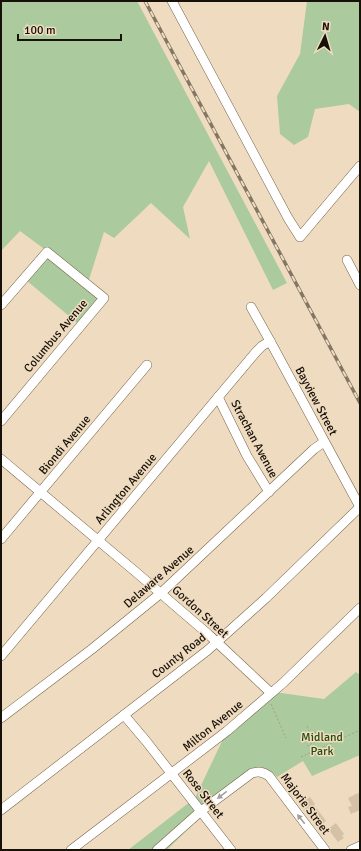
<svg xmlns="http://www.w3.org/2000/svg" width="361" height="851" viewBox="0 0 361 851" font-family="Signika,sans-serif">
<rect width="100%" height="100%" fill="#efdcc0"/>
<g fill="#abca9d">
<polygon points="1,1 137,1 287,283 273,290 209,161 183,207 190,239 151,203 114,238 104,232 87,286 104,301 82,327 26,280 47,251 20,231 1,251"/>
<polygon points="307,1 360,1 360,112 349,104 315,109 308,137 294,145 280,134 277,96 300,54"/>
<polygon points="356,672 360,675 360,755 312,776 303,761 277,777 272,772 260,767 262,771 204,813 167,850 128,850 195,798 225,735 274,692 324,699"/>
</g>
<g fill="#d5c1a6">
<polygon points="360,792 360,810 351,814 348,807 352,806 348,798"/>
<polygon points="310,797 315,804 314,805 326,821 320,826 307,810 306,811 300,804"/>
<polygon points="336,823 344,834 342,836 344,838 338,842 328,829"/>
</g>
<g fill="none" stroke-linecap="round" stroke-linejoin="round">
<defs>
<g id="minor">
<polyline points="172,1 288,218 300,237 360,166"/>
<polyline points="347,260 360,285"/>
<polyline points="1,305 47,252 104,298 1,421"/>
<polyline points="251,307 270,341 360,507"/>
<polyline points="218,397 247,456 269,492"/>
<polyline points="1,459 137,573 208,634 271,693"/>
<polyline points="1,539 147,365"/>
<polyline points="1,656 256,352 262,346 270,341"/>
<polyline points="124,715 146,741 231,850"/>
<polyline points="1,718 92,649 161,593 314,449 324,442"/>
<polyline points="1,810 208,650 266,598 360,507"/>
<polyline points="71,850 227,731 283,683 360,608"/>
<path d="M157 850 201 811 252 773C259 771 263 772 269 776L325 850"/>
<polyline points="351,850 360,846"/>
</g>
</defs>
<use href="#minor" stroke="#74624a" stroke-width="10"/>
<g stroke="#ac9d86" stroke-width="1" stroke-dasharray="2 2" stroke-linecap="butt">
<polyline points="271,704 286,738"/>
<path d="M307 726 310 733 315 732C324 742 324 741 335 736L337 739"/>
<polyline points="307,746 320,739"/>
<polyline points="301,757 360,730"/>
</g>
<use href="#minor" stroke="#fff" stroke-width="9"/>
<defs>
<polyline id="rail" points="145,1 360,403"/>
</defs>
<use href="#rail" stroke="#837663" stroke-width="3.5"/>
<use href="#rail" stroke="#efdcc0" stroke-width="2" stroke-dasharray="6" stroke-linecap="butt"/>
</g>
<defs><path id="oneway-solid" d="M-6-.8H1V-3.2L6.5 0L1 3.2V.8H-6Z"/></defs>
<g fill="#a3a09c">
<use href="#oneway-solid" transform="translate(222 795) rotate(143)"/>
<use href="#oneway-solid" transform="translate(301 819) rotate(-128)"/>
</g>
<g text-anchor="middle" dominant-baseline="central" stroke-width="3" stroke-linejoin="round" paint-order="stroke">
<g font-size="12" fill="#181108" stroke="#efdcc0">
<text transform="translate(56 336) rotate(-50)">Columbus Avenue</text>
<text transform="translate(316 401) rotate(62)">Bayview Street</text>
<text transform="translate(254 439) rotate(62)">Strachan Avenue</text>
<text transform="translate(65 445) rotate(-50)">Biondi Avenue</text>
<text transform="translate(126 489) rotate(-50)">Arlington Avenue</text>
<text transform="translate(159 577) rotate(-41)">Delaware Avenue</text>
<text transform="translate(200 612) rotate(42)">Gordon Street</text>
<text transform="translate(179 656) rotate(-38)">County Road</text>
<text transform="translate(213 726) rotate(-39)">Milton Avenue</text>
<text transform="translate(203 794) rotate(52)">Rose Street</text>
<text transform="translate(305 804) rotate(53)">Majorie Street</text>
</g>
<g font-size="12" fill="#254c0a" stroke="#efdcc0">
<text x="322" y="737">Midland<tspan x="322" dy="14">Park</tspan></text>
</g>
</g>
<rect width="361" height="851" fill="none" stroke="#181108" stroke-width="4"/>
<g transform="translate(325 36) rotate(5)" stroke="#efdcc0" stroke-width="3" paint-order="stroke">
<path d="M0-3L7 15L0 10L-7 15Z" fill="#181108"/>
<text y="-6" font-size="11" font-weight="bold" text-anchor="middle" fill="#181108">N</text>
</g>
<path d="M18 34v6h103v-6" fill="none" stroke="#181108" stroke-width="2"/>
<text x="24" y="34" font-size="12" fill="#181108" stroke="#efdcc0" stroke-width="3" paint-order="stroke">100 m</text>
</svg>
